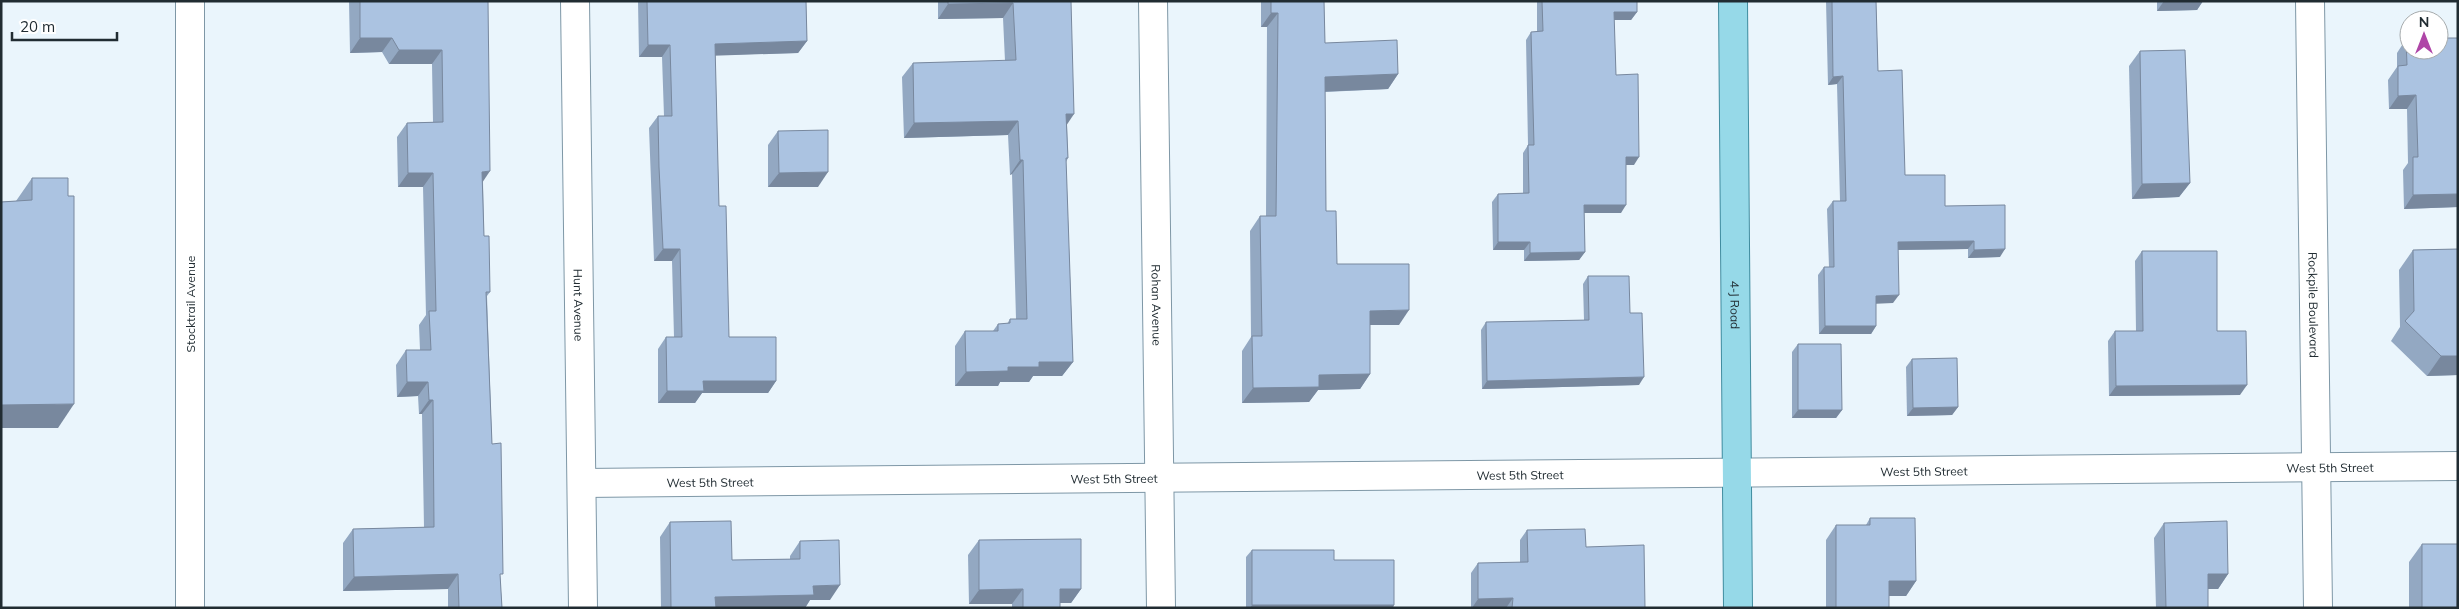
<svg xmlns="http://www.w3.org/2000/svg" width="2459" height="609" viewBox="0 0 2459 609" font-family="Mulish,sans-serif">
<rect width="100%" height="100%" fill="#eaf5fc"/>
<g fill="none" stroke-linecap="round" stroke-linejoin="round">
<defs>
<g id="minor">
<polyline points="190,1 190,608"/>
<path id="s1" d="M575 1 583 608"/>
<path id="s2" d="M1153 1 1161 608"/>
<path id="s3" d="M2310 1 2318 608"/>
<path id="s4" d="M582 483 2458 466"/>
</g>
<g id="major">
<path id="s5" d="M1733 1 1738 608"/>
</g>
</defs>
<use href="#minor" stroke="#7e97a6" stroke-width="30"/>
<use href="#major" stroke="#408c9f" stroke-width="30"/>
<use href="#minor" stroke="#fff" stroke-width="28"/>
<use href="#major" stroke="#96d9e8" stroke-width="28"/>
</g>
<g fill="#93a8c2">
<polygon points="349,1 488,1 483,182 484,236 490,292 487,296 492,444 502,608 448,608 448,589 343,591 343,543 353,529 424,527 422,414 419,414 418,396 397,397 396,365 406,350 420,350 419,325 426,315 423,187 398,187 397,137 407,123 433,122 432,64 389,64 382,52 350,53"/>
<polygon points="638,1 806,1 807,41 798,53 715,55 719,206 729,337 776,381 768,393 702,393 695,403 658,403 658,349 666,337 674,337 672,261 654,261 649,128 658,116 664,116 662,57 639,57"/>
<polygon points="938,1 1071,1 1067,125 1068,158 1066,162 1073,362 1062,376 1033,376 1029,382 1000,382 998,386 955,386 955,346 965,331 993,331 998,324 1007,324 1010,319 1016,319 1012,174 1010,175 1008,135 904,138 902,77 913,63 1005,61 1003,18 938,19"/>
<polygon points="1261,1 1324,1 1325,43 1398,74 1388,89 1325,92 1326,211 1337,264 1399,325 1370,325 1370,374 1360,389 1318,390 1309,402 1242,403 1242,351 1251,337 1250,231 1260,216 1266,216 1267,27 1261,27"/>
<polygon points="1537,1 1637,1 1637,12 1631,20 1614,20 1616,75 1634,165 1626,165 1621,213 1584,213 1585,252 1579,260 1524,261 1524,250 1493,250 1492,202 1498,194 1523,193 1523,153 1528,145 1526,40 1531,32 1537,32"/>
<polygon points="1826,1 1876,1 1878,71 1905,175 1945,206 2000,257 1968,258 1968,249 1898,250 1893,303 1876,303 1876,326 1871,334 1819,334 1818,275 1824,267 1829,267 1827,209 1833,201 1840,201 1837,84 1828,85"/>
<polygon points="2157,1 2203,1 2197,10 2157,11"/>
<polygon points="2406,39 2458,207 2404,209 2403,170 2408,163 2407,109 2389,109 2388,80 2397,67 2397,53"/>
<polygon points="2140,51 2190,183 2179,197 2132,199 2129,66"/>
<polygon points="778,131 818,187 768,187 768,145"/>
<polygon points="32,178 58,428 1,428 1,202 16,201"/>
<polygon points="2458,249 2458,375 2427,376 2391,341 2400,327 2399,270 2413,250"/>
<polygon points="2142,251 2217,331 2240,395 2109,396 2108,341 2115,331 2136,331 2135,261"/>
<polygon points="1588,276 1630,313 1639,385 1482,389 1481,330 1486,322 1584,320 1583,284"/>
<polygon points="1798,344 1842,410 1836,418 1792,418 1792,352"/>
<polygon points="1912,359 1958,407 1952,415 1907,416 1906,367"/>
<polygon points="1870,518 1916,581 1906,596 1889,596 1889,608 1826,608 1826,540 1836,525 1866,525"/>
<polygon points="670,522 732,560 790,559 790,556 800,541 830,600 810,600 805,608 661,608 660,537"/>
<polygon points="2164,523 2228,574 2218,589 2208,589 2208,608 2156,608 2154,538"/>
<polygon points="1527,530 1586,547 1645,608 1471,608 1471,573 1478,563 1520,563 1520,540"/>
<polygon points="979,540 1081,589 1071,603 1060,603 1060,608 1012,608 1012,604 969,604 968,555"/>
<polygon points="2422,544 2458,600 2457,600 2457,608 2409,608 2409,562"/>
<polygon points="1252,550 1334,560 1393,608 1246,608 1246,557"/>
</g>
<g fill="#78889e">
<polygon points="2164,1 2203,1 2197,10 2157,11"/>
<polygon points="1013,3 1003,18 938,19 948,4"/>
<polygon points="1614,12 1637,12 1631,20 1609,20"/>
<polygon points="1271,13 1278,13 1267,27 1261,27"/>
<polygon points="360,38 392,38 382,52 350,53"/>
<polygon points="807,41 798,53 706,56 715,44"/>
<polygon points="648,45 670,45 662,57 639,57"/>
<polygon points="399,50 442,50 432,64 389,64"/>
<polygon points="1398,74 1388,89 1315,92 1325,77"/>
<polygon points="1843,76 1837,84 1828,85 1833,77"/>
<polygon points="2416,95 2407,109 2389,109 2398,96"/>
<polygon points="1066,114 1074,114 1064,129"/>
<polygon points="1018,121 1008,135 904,138 914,123"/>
<polygon points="1626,157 1639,157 1634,165 1620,165"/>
<polygon points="1020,160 1023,160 1012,174 1010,175"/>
<polygon points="490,171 480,186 482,172"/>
<polygon points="828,172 818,187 768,187 779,173"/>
<polygon points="408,173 433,173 423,187 398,187"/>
<polygon points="2190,183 2179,197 2132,199 2142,184"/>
<polygon points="2458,194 2458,207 2404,209 2413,195"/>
<polygon points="1584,205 1626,205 1621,213 1578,213"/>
<polygon points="1974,241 1968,249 1892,250 1898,242"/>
<polygon points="1498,242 1530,242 1524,250 1493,250"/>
<polygon points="663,249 680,249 672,261 654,261"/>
<polygon points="2005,249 2000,257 1968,258 1974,250"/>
<polygon points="1585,252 1579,260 1524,261 1530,253"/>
<polygon points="1899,295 1893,303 1871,304 1876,296"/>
<polygon points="1409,310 1399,325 1360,325 1370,311"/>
<polygon points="1825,326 1876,326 1871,334 1819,334"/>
<polygon points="2441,356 2458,356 2458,375 2427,376"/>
<polygon points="1039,362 1073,362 1062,376 1033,376 1029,382 1000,382 998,386 955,386 966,372 1008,367"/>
<polygon points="1370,374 1360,389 1318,390 1309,402 1242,403 1253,388 1319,375"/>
<polygon points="1644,377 1639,385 1482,389 1487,381"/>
<polygon points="703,381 776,381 768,393 702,393 695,403 658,403 667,391"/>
<polygon points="407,382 428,382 418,396 397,397"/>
<polygon points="2247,385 2240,395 2109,396 2116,386"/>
<polygon points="429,400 433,400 422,414 419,414"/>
<polygon points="74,404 58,428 1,428 1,405"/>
<polygon points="1958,407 1952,415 1907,416 1913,408"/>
<polygon points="1798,410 1842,410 1836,418 1792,418"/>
<polygon points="458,574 448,589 343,591 354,577"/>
<polygon points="2208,574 2228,574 2218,589 2197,589"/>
<polygon points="1889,581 1916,581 1906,596 1878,596"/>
<polygon points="2457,582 2458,582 2458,600 2444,600"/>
<polygon points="840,585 830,600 810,600 805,608 708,608 715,597 813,586"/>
<polygon points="1023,589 1012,604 969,604 979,590"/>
<polygon points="1060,589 1081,589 1071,603 1049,603"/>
<polygon points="1513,598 1506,608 1472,608 1478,599"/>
<polygon points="1252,605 1394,605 1393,608 1250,608"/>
</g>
<g fill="#abc3e1" stroke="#78889e">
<polygon points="360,1 488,1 490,171 482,172 484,236 489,236 490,292 486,292 492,444 501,443 503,574 500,574 502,608 459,608 458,574 354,577 353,529 434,527 433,400 429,400 428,382 407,382 406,350 431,350 429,311 436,311 433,173 408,173 407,123 443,122 442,50 399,50 392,38 360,38"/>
<polygon points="647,1 806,1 807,41 715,44 719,206 726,206 729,337 776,337 776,381 703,381 704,391 667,391 666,337 682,337 680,249 663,249 659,167 658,116 672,116 670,45 648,45"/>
<polygon points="948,1 1071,1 1074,114 1066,114 1068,158 1066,158 1073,362 1039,362 1039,367 1008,367 1008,371 966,372 965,331 998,331 998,324 1010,323 1010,319 1027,319 1023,160 1020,160 1018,121 914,123 913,63 1016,60 1013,3 948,4"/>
<polygon points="1271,1 1324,1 1325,43 1397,40 1398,74 1325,77 1326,211 1336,211 1337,264 1409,264 1409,310 1370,311 1370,374 1319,375 1319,387 1253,388 1252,336 1262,336 1260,216 1276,216 1278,13 1271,13"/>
<polygon points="1542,1 1637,1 1637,12 1614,12 1616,75 1638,74 1639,157 1626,157 1626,205 1584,205 1585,252 1530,253 1530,242 1498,242 1498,194 1529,193 1528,145 1534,145 1531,32 1543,31"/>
<polygon points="1832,1 1876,1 1878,71 1902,70 1905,175 1945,175 1945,206 2005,205 2005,249 1974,250 1974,241 1898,242 1899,295 1876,296 1876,326 1825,326 1824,267 1834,267 1833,201 1846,201 1843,76 1833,77"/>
<polygon points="2439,38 2458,38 2458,194 2413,195 2413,157 2418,157 2416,95 2398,96 2398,66 2407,65 2406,39 2409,39 2409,50 2439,50"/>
<polygon points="2185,50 2190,183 2142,184 2140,51"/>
<polygon points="828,130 828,172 779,173 778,131"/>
<polygon points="32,178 68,178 68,196 74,196 74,404 1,405 1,202 32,200"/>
<polygon points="2458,249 2458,356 2441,356 2405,321 2414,311 2413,250"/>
<polygon points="2142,251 2217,251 2217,331 2246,331 2247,385 2116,386 2115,331 2143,331"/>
<polygon points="1588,276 1629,276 1630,313 1642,313 1644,377 1487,381 1486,322 1589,320"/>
<polygon points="1798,344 1841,344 1842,410 1798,410"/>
<polygon points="1957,358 1958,407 1913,408 1912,359"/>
<polygon points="1870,518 1915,518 1916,581 1889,581 1889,608 1836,608 1836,525 1870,525"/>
<polygon points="731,521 732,560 800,559 800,541 839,540 840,585 813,586 814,595 715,597 716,608 671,608 670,522"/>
<polygon points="2227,521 2228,574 2208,574 2208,608 2166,608 2164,523"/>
<polygon points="1585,529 1586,547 1644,545 1645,608 1512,608 1513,598 1478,599 1478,563 1528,562 1527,530"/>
<polygon points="1081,539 1081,589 1060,589 1060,608 1023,608 1023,589 979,590 979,540"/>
<polygon points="2422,544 2458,544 2457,608 2422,608"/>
<polygon points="1252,550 1334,550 1334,560 1394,560 1394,605 1252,605"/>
</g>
<g text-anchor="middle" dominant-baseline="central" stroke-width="4" stroke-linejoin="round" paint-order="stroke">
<g font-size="12" fill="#212c32" stroke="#fff">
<text transform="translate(190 304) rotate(-90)">Stocktrail Avenue</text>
<text stroke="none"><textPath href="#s1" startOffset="304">Hunt Avenue</textPath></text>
<text stroke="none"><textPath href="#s2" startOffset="304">Rohan Avenue</textPath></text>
<text stroke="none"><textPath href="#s3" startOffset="304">Rockpile Boulevard</textPath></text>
<text stroke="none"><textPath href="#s5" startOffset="304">4-J Road</textPath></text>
<text stroke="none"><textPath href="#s4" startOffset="1748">West 5th Street</textPath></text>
<text stroke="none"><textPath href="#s4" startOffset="1342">West 5th Street</textPath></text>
<text stroke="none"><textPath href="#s4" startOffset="938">West 5th Street</textPath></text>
<text stroke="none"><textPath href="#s4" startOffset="532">West 5th Street</textPath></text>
<text stroke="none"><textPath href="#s4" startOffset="128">West 5th Street</textPath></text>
</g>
</g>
<rect width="2459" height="609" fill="none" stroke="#212c32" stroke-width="5"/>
<g transform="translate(2424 35)"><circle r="24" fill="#ffffff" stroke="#a6abad"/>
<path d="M0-4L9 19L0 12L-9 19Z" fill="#af45a7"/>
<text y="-8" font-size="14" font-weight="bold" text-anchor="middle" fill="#212c32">N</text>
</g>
<path d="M12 32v8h105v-8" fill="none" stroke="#212c32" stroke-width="2.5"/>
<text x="20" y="32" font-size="15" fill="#212c32" stroke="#ffffff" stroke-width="4" paint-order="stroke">20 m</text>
</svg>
